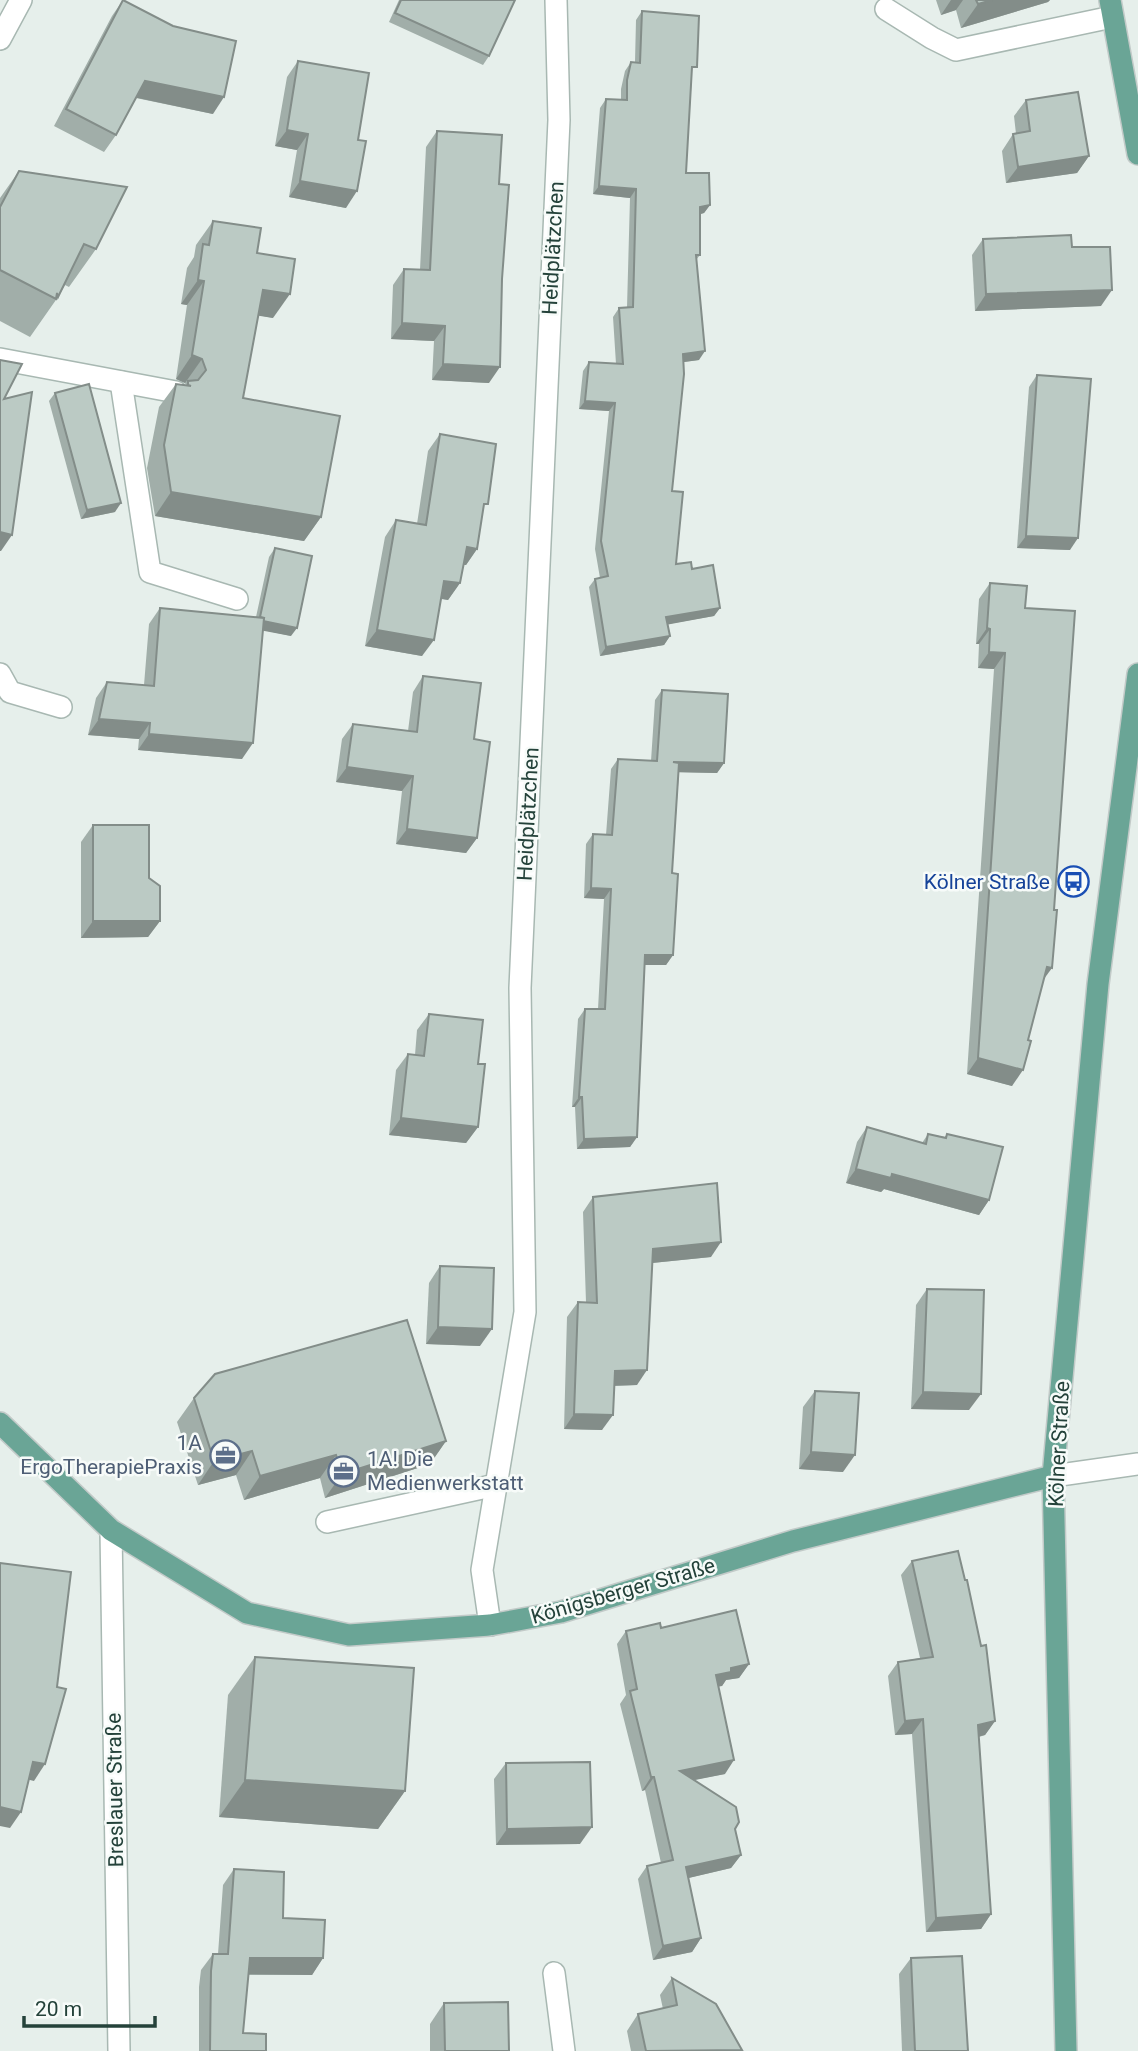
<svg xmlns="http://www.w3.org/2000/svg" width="1138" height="2051" viewBox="0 0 1138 2051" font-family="Roboto,sans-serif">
<rect width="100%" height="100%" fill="#e6efeb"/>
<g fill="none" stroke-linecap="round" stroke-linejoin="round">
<defs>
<g id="minor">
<polyline points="886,9 932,38 956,50 1112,17"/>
<polyline points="0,39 21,0"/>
<polyline points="0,359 176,392"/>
<polyline points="121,382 150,572 237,599"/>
<polyline points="0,674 10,692 61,707"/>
<polyline points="1053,1476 1138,1464"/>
<polyline points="327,1522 496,1485"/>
<polyline points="111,1530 119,2051"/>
<polyline points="490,1625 482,1570 525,1312 520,988 559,120 556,0"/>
<polyline points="554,1973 564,2051"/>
</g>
<g id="major">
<polyline points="1110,0 1138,154"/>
<polyline points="0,1423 111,1530 247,1613 349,1635 490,1625 561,1612 793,1541 1053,1476"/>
<polyline points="1066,2051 1053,1476 1098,984 1138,674"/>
</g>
</defs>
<use href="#minor" stroke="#a8b8b2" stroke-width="24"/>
<use href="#major" stroke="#c2cac8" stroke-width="24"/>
<use href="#minor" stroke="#fff" stroke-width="21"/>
<use href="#major" stroke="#6aa596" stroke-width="21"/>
</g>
<g fill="#a1aea9">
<polygon points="123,0 213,114 136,98 116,135 104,152 54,126 112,16"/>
<polygon points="399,0 515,0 489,56 483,65 389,22"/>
<polygon points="936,0 1050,0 1048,2 961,28 956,10 941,15"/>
<polygon points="642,11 692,75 686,173 710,205 704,213 700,214 700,255 696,260 699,360 683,362 672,491 676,564 692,569 720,608 714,616 668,624 670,636 664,645 600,656 589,587 595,579 600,578 595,549 609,411 579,409 583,371 589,362 616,364 613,317 619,308 627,308 630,198 593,194 600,108 606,99 621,100 621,89 625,71 631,62 635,62 636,20"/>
<polygon points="298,61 358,140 346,208 289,197 297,150 275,146 287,77"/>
<polygon points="1026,100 1089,156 1077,173 1006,183 1002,151 1013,134 1016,134 1014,116"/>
<polygon points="437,131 489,383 432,380 434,341 391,339 393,285 404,269 420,270 426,147"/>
<polygon points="19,171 96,249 69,287 65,285 58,297 30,337 0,321 0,198"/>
<polygon points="213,221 257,253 273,318 258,315 243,398 321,517 304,541 155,516 147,468 159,407 176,384 186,385 185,383 176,379 187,305 181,304 187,268 194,257 196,245"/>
<polygon points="983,239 1072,247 1101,306 975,311 972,255"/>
<polygon points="1037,375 1070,550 1017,548 1029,387"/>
<polygon points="55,393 115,512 81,519 49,401"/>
<polygon points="440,434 483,510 477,549 466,565 463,565 460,583 448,600 441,599 422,656 365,646 385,537 396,520 417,524 428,451"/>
<polygon points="275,548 291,636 263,630 242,759 138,750 139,739 88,735 96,698 107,682 144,685 149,624 160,608 256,617 269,557"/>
<polygon points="990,583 1025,608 1044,979 1028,1040 1012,1086 967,1074 994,669 978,668 979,644 976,644 979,599"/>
<polygon points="423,676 474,739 477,838 466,853 396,844 402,791 336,782 342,739 353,724 408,731 413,692"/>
<polygon points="662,690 724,763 717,773 679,772 672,873 673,955 666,965 644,965 637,1137 630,1147 577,1149 575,1107 572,1107 578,1019 585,1009 598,1009 604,899 584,898 586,844 593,834 606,835 611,769 618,759 651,761 655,700"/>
<polygon points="93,825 149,878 160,921 148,937 81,938 81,842"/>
<polygon points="429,1014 478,1064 478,1127 466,1143 389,1135 396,1070 408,1054 415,1055 417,1030"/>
<polygon points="867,1127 922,1143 928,1134 945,1137 947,1134 989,1200 979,1215 884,1189 881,1192 846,1183 857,1142"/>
<polygon points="593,1197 711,1257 652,1263 637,1385 614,1386 602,1430 564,1429 567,1317 578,1302 586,1302 583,1212"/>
<polygon points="440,1266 480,1346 426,1344 429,1283"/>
<polygon points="927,1289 969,1410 911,1409 916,1305"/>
<polygon points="815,1391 843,1472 799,1469 803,1407"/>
<polygon points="194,1398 446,1441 430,1464 325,1498 320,1478 244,1500 236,1475 198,1485 177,1422"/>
<polygon points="912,1561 995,1721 985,1735 979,1737 991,1914 981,1929 926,1932 912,1734 895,1735 888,1676 898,1662 920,1658 901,1575"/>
<polygon points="661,1628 749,1664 739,1678 726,1680 722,1686 718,1686 725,1774 693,1780 735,1829 741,1855 731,1868 688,1878 701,1938 692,1952 653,1960 638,1879 647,1866 661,1863 645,1790 642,1791 620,1704 626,1695 617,1644 626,1631"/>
<polygon points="255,1657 405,1791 378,1829 219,1817 228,1695"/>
<polygon points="506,1763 580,1844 496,1845 494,1779"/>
<polygon points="234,1869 323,1958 312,1975 248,1975 243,2033 266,2051 199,2051 199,1987 201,1970 213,1954 218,1954 223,1885"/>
<polygon points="911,1958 968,2051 902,2051 899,1974"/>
<polygon points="672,1978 742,2050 742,2051 631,2051 627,2031 638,2014 663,2009 660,1995"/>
<polygon points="444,2003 509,2051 430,2051 430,2024"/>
</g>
<g fill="#838d89">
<polygon points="951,0 963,0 956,10 941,15"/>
<polygon points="992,0 1050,0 1048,2 961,28 978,4"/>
<polygon points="145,81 224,97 213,114 133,97"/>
<polygon points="287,130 308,134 297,150 275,146"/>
<polygon points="1089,156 1077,173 1006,183 1018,167"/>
<polygon points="300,181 357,191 346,208 289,197"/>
<polygon points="599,186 636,189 630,198 593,194"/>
<polygon points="710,205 704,213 694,216 700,207"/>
<polygon points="198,280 204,281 187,305 181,304"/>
<polygon points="263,290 290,294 273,318 247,314"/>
<polygon points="1112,290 1101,306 975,311 986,294"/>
<polygon points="402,323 445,326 434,341 391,339"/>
<polygon points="705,351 699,360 677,363 683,354"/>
<polygon points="192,355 202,359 185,383 176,379"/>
<polygon points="443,364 500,367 489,383 432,380"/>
<polygon points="585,401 615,403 609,411 579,409"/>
<polygon points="171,492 321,517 304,541 155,516"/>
<polygon points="121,503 115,512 81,519 87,510"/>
<polygon points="0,532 12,535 1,551 0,551"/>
<polygon points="1026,536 1078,538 1070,550 1017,548"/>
<polygon points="467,547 477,549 466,565 455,563"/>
<polygon points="444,581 460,583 448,600 433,597"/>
<polygon points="720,608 714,616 660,626 666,617"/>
<polygon points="260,620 297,628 291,636 254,629"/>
<polygon points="987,628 990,629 979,644 976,644"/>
<polygon points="377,630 434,640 422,656 365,646"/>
<polygon points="670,636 664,645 600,656 606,647"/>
<polygon points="989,652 1005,653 994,669 978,668"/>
<polygon points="99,719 150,723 139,739 88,735"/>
<polygon points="149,734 253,743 242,759 138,750"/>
<polygon points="673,762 724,763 717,773 666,772"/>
<polygon points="347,767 413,776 402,791 336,782"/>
<polygon points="407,829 477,838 466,853 396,844"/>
<polygon points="591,888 611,889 604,899 584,898"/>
<polygon points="93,921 160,921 148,937 81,938"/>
<polygon points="645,955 673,955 666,965 638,965"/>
<polygon points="1047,967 1052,968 1041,983"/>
<polygon points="978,1058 1023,1070 1012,1086 967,1074"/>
<polygon points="579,1097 582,1097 575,1107 572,1107"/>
<polygon points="401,1118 478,1127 466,1143 389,1135"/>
<polygon points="637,1137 630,1147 577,1149 584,1139"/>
<polygon points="856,1169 892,1174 989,1200 979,1215 884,1189 881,1192 846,1183"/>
<polygon points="721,1242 711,1257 642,1264 653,1249"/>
<polygon points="438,1327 492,1329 480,1346 426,1344"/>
<polygon points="647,1370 637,1385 605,1386 615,1371"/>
<polygon points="923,1392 981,1394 969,1410 911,1409"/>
<polygon points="574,1414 613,1415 602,1430 564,1429"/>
<polygon points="446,1441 430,1464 325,1498 342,1474"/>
<polygon points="252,1451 236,1475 198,1485 214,1461"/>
<polygon points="811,1452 855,1455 843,1472 799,1469"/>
<polygon points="336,1455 320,1478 244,1500 260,1476"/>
<polygon points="749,1664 739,1678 726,1680 722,1686 706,1689 716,1675 731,1668"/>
<polygon points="923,1719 912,1734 895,1735 905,1721"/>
<polygon points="995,1721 985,1735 968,1739 978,1725"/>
<polygon points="734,1760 725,1774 670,1785 680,1771"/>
<polygon points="33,1762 45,1764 34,1781 22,1778"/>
<polygon points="651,1777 654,1777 645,1790 642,1791"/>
<polygon points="245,1780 405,1791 378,1829 219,1817"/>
<polygon points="0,1807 21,1812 10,1828 0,1826"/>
<polygon points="592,1827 580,1844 496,1845 507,1829"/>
<polygon points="741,1855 731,1868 676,1881 686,1867"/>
<polygon points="991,1914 981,1929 926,1932 936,1918"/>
<polygon points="701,1938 692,1952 653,1960 663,1946"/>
<polygon points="250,1958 323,1958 312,1975 238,1974"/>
</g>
<g fill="#bbcac4" stroke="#838d89" stroke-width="2">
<polygon points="123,0 173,26 236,41 224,97 145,81 116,135 66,109"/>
<polygon points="401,0 515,0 489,56 395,13"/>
<polygon points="976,0 992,0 978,4"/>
<polygon points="642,11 699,16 697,67 692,67 686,173 709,173 710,205 700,207 700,255 696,255 705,351 683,354 684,374 672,491 683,492 676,564 691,562 692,569 713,565 720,608 666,617 670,636 606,647 595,579 608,576 601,541 615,403 585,401 589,362 623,364 619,308 633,307 636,189 599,186 606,99 627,100 627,80 631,62 640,63"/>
<polygon points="298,61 369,73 358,140 366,141 357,191 300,181 308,134 287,130"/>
<polygon points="1078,92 1089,156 1018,167 1013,134 1030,131 1026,100"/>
<polygon points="437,131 502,135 499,184 509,185 502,279 500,367 443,364 445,326 402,323 404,269 430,270"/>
<polygon points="19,171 127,187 96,249 84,244 58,297 57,293 56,299 0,270 0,207"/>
<polygon points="213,221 261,228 257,253 295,259 290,294 263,290 243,398 340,416 321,517 171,492 164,445 176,384 191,386 188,385 188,381 198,380 206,370 202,359 192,355 204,281 198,280 203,244 209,245"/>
<polygon points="1071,235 1072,247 1110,247 1112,290 986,294 983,239"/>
<polygon points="0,360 22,364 4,399 32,392 12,535 0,532"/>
<polygon points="1037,375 1091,379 1078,538 1026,536"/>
<polygon points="89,384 121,503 87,510 55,393"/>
<polygon points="440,434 496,444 488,504 484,504 477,549 467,547 460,583 444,581 434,640 377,630 396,520 426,525"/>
<polygon points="275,548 312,556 297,628 263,621 264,618 260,617"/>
<polygon points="990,583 1027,586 1025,608 1075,611 1054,910 1057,910 1052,968 1047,967 1028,1040 1031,1041 1023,1070 978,1058 1005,653 989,652 990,629 987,628"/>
<polygon points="160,608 264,618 253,743 149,734 150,723 99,719 107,682 154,686"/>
<polygon points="423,676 481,683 474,739 490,742 477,838 407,829 413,776 347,767 353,724 417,732"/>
<polygon points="662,690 728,694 724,763 673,762 679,763 672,873 678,874 673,955 645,955 637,1137 584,1139 582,1097 579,1097 585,1009 605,1009 611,889 591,888 593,834 612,835 618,759 657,761"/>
<polygon points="93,825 149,825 149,878 160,886 160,921 93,921"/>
<polygon points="429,1014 483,1020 478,1064 485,1064 478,1127 401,1118 408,1054 424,1056"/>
<polygon points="867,1127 926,1144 928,1134 946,1138 947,1134 1003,1147 989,1200 892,1174 891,1178 856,1169"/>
<polygon points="717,1183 721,1242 653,1249 647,1370 615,1371 613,1415 574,1414 578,1302 597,1303 593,1197"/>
<polygon points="440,1266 494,1268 492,1329 438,1327"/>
<polygon points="927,1289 984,1290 981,1394 923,1392"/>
<polygon points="407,1320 446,1441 342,1474 336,1455 260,1476 252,1451 214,1461 194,1398 215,1374"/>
<polygon points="815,1391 859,1393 855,1455 811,1452"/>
<polygon points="958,1551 965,1580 967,1580 981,1646 986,1645 995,1721 978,1725 991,1914 936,1918 923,1719 905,1721 898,1662 933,1657 912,1561"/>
<polygon points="0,1563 71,1572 57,1687 66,1689 45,1764 33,1762 21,1812 0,1807"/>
<polygon points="736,1610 749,1664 731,1668 731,1672 716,1675 734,1760 680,1771 736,1807 739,1822 735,1829 741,1855 686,1867 701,1938 663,1946 647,1866 673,1860 654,1777 651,1777 630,1691 637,1689 626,1631 660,1623 661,1628"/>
<polygon points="255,1657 414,1668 405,1791 245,1780"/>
<polygon points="590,1762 592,1827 507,1829 506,1763"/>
<polygon points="234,1869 284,1872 283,1918 325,1920 323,1958 250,1958 243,2033 266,2034 266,2051 210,2051 211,1971 213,1954 228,1954"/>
<polygon points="962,1956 968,2051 915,2051 911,1958"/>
<polygon points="672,1978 716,2004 742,2050 646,2051 638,2014 677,2005"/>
<polygon points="508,2002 509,2051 445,2051 444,2003"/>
</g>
<defs>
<symbol id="bus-ring" viewBox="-11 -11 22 22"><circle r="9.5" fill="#f7fbf9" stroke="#1a4fb4" stroke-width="1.5"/><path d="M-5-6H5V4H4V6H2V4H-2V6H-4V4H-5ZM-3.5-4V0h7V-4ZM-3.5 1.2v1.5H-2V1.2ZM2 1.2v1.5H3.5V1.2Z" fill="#1a4fb4"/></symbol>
<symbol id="office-ring" viewBox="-11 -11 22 22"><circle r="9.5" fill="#f7fbf9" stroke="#5c6f8a" stroke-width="1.5"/><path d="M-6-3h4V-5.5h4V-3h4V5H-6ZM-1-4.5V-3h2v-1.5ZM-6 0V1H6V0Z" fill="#5c6f8a"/></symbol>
</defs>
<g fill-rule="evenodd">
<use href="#bus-ring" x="1056" y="864" width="35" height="35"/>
<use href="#office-ring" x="208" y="1438" width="35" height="35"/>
<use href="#office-ring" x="326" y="1454" width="35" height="35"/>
</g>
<g text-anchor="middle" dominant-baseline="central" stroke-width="5" stroke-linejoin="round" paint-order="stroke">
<g font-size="21" fill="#24423a" stroke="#f7fbf9">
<text transform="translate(553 248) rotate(-87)">Heidplätzchen</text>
<text transform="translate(528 814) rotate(-87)">Heidplätzchen</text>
<text transform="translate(1059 1444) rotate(-87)">Kölner Straße</text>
<text transform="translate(623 1591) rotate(-16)">Königsberger Straße</text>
<text transform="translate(115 1790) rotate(-91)">Breslauer Straße</text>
</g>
<g font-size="21" fill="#164399" stroke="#f7fbf9" text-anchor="end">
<text x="1050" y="882">Kölner Straße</text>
</g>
<g font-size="21" fill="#4e5e75" stroke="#f7fbf9" text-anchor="end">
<text x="202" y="1443">1A<tspan x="202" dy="24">ErgoTherapiePraxis</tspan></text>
<text x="367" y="1459" text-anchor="start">1A! Die<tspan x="367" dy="24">Medienwerkstatt</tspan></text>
</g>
</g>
<path d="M24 2016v10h131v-10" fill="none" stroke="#24423a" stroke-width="3.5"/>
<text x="35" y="2016" font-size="21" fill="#24423a" stroke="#f7fbf9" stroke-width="5" paint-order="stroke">20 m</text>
</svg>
